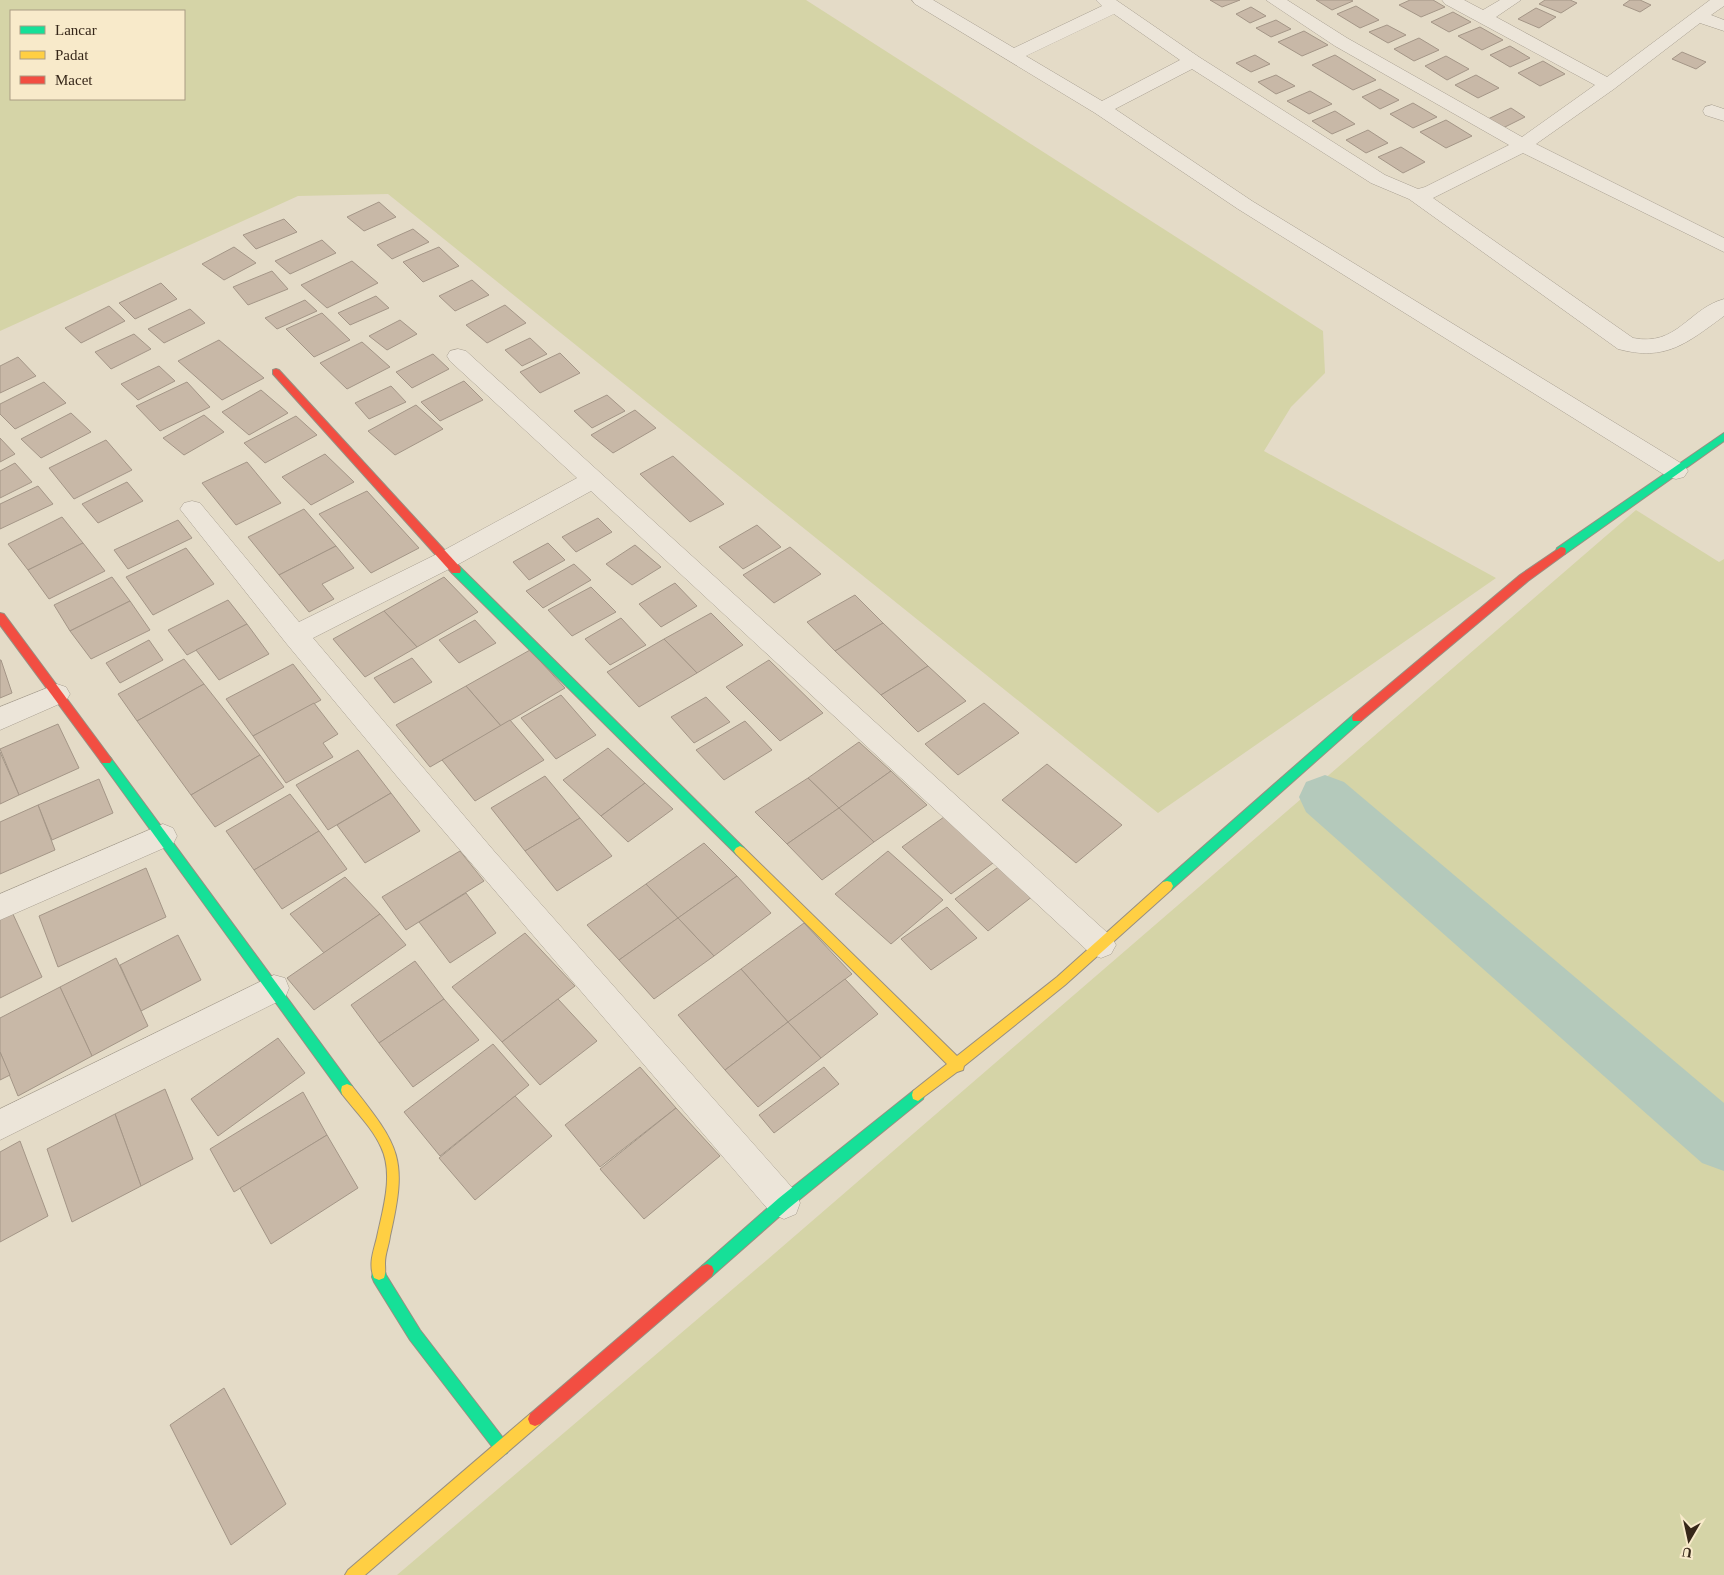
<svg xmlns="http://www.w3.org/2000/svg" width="1724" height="1575" viewBox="0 0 1724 1575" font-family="Georgia,serif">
<rect width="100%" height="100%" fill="#e4dbc7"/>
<g fill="#d5d4a7" fill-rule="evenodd">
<path d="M0 0H806L1323 331 1325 373 1291 407 1264 451 1496 578 1158 813 388 194 298 196 0 331ZM184 11V99H11V11Z"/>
<polygon points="1636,510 1719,562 1724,559 1724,1575 397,1575 761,1265"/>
</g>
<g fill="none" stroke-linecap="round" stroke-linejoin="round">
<polygon fill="#b4c9bb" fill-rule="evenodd" points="1325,775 1344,782 1724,1103 1724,1171 1702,1163 1306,812 1299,797 1306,782"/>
</g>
<g fill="#c8b8a7" stroke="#a49687">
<polygon points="1210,0 1240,0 1222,7"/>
<polygon points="1316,0 1351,0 1353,1 1332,10"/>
<polygon points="1410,0 1433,0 1445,7 1421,17 1399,5"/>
<polygon points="1545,0 1570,0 1577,3 1561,13 1539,4"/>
<polygon points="1630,0 1640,0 1651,5 1640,12 1623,5"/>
<polygon points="1356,6 1379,20 1360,28 1337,14"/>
<polygon points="1251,7 1266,16 1250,23 1236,14"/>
<polygon points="1536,8 1556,17 1539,28 1518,19"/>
<polygon points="1453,12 1471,22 1449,32 1431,22"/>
<polygon points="1276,20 1291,29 1271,37 1256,28"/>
<polygon points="1387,25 1406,35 1388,43 1369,32"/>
<polygon points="1480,27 1503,40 1482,50 1458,36"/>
<polygon points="1304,31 1328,45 1302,56 1278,42"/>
<polygon points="1419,38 1439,50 1414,61 1394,49"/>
<polygon points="1510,46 1530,58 1510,67 1490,55"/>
<polygon points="1682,52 1706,62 1696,69 1672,59"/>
<polygon points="1255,55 1270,64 1251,72 1236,63"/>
<polygon points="1335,55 1376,80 1353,90 1312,65"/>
<polygon points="1446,56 1469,69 1447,80 1425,66"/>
<polygon points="1543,61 1565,74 1540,86 1518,73"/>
<polygon points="1276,75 1295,86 1276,94 1258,82"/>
<polygon points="1476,75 1499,88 1478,98 1455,85"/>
<polygon points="1380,89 1399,100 1380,109 1362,97"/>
<polygon points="1310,91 1332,104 1309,114 1287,101"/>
<polygon points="1413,103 1437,117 1413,128 1390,114"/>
<polygon points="1511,108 1525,117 1503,128 1488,119"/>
<polygon points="1335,111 1355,124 1332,134 1312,121"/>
<polygon points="1446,120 1472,136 1446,148 1420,132"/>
<polygon points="1368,130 1388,143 1366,153 1346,140"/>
<polygon points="1401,147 1425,162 1403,173 1378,157"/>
<polygon points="379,202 396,217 364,231 347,217"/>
<polygon points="284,219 297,232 256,249 243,235"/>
<polygon points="413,229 429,242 392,259 377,245"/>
<polygon points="322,240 336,253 290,274 275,261"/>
<polygon points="234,247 256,263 224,280 202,264"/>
<polygon points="439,247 459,266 423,282 403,262"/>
<polygon points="352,261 378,283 327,308 301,285"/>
<polygon points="272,271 288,289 248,305 233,287"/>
<polygon points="472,280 489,295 455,311 439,296"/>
<polygon points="161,283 177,299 135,319 119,303"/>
<polygon points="376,296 389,308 350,325 338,313"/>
<polygon points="305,300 317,311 277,329 265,318"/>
<polygon points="505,305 526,323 487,343 466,325"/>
<polygon points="109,306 125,321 81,343 65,328"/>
<polygon points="190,309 205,323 164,343 148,329"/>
<polygon points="322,313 350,340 314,357 286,329"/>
<polygon points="400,320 417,334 387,350 369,336"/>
<polygon points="134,334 151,349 111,369 95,352"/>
<polygon points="530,338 547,354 522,366 505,350"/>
<polygon points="219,340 264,378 222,400 178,361"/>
<polygon points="362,342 390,367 347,389 320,363"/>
<polygon points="560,353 580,373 540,393 520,372"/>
<polygon points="433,354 449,369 412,388 396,372"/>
<polygon points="18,357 36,376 0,393 0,366"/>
<polygon points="159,366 175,381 138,400 121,384"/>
<polygon points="464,381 483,400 440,421 421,402"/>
<polygon points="44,382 66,403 15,429 0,414 0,404"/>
<polygon points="187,382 210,407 160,431 136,406"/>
<polygon points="391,386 406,402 369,419 355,403"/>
<polygon points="261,390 288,413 249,435 222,412"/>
<polygon points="607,395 625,411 592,428 574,411"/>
<polygon points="416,405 443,429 395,455 368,431"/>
<polygon points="635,410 656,428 613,453 591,435"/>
<polygon points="71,413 91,432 41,458 21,439"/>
<polygon points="204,415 224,432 184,455 163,438"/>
<polygon points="296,416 317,435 265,463 244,443"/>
<polygon points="0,438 15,454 0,462"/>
<polygon points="106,440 132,470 74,499 49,468"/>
<polygon points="325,454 354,482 311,505 282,477"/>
<polygon points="673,456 724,504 690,522 640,474"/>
<polygon points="247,462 281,503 236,525 202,483"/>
<polygon points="15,463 32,482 0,498 0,471"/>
<polygon points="127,482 143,501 98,523 82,504"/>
<polygon points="38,486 53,504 0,529 0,504"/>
<polygon points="367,491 419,548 371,573 319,514"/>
<polygon points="304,509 336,546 279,575 248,537"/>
<polygon points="62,517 83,543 28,570 8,544"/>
<polygon points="598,518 612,532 576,552 562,537"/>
<polygon points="178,520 192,538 128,569 114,550"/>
<polygon points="757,525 781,547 743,569 719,547"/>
<polygon points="83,543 105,571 49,599 28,570"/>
<polygon points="548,543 565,560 529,580 513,562"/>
<polygon points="635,545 661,567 632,585 606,564"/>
<polygon points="336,546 354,568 322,584 334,599 309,612 279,575"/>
<polygon points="790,547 821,574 774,603 743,575"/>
<polygon points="186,548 214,584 153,615 126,577"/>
<polygon points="574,564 591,580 543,608 526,591"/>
<polygon points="112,577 130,601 70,631 54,605"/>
<polygon points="444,577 478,612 417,647 384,611"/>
<polygon points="675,583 697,606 661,627 639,604"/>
<polygon points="591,587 616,612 572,636 548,610"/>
<polygon points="855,595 883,623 835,651 807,622"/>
<polygon points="228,600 247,624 187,655 168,630"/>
<polygon points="130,601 150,630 91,659 70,631"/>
<polygon points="384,611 417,647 365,677 333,639"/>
<polygon points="711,613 743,645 697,673 664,639"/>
<polygon points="621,618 646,645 610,665 585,639"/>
<polygon points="475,620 496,643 459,663 439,640"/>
<polygon points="883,623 928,666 881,695 835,651"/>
<polygon points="247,624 269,654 219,680 196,650"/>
<polygon points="664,639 697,673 639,707 607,672"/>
<polygon points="149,640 163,660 120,683 106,663"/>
<polygon points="530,650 565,688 501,726 466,686"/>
<polygon points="412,658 432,682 394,703 374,678"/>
<polygon points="184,659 204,684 137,721 118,694"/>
<polygon points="1,660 12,693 0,698 0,660"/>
<polygon points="769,660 823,713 780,741 726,687"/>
<polygon points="293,664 321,700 253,736 226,699"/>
<polygon points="928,666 966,701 918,732 881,695"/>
<polygon points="204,684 260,755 191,795 137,721"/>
<polygon points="466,686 501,726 430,767 396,725"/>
<polygon points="561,695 596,735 556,759 521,718"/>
<polygon points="706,697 730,722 694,743 671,717"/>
<polygon points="314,703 338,734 323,743 333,757 286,783 253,736"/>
<polygon points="984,703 1019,733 958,775 925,744"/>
<polygon points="510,720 544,760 475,801 442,760"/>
<polygon points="745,721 772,750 724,780 696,750"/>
<polygon points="58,724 79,768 19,795 0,749"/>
<polygon points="859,742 891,771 839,808 808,778"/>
<polygon points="608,748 645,783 601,816 563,780"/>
<polygon points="358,750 391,793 328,830 296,785"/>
<polygon points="0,752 19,795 0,804"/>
<polygon points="260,755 284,787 215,827 191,795"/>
<polygon points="1047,764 1122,825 1076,863 1002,800"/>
<polygon points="891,771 927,805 874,842 839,808"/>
<polygon points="545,776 580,818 525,851 491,808"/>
<polygon points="808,778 839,808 787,844 755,812"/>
<polygon points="99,779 113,813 52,840 38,805"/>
<polygon points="645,783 673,809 628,842 601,816"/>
<polygon points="391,793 420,831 365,863 337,825"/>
<polygon points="290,794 319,831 254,870 226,831"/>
<polygon points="38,805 55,850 0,874 0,822"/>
<polygon points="839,808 874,842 822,880 787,844"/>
<polygon points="944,817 993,863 951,894 902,847"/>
<polygon points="580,818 612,856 557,891 525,851"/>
<polygon points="319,831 347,869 282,909 254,870"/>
<polygon points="704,843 737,876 678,918 646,884"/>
<polygon points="460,851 484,881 406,930 382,897"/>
<polygon points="888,851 943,900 891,944 835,894"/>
<polygon points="1001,865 1033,896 988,931 955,899"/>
<polygon points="146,868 166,917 58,967 39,916"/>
<polygon points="737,876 771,913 714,956 678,918"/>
<polygon points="345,877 380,914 324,953 290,914"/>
<polygon points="646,884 678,918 619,960 587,925"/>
<polygon points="466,893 496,933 450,963 419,922"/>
<polygon points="947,907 977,938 931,970 901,939"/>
<polygon points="12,912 42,977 0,998 0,918"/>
<polygon points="380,914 406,945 314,1010 287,978"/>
<polygon points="678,918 714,956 654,999 619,960"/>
<polygon points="804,923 852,974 788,1022 741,969"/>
<polygon points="525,933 575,986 502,1042 452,987"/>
<polygon points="178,935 201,980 141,1011 120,965"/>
<polygon points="116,958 148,1026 92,1056 60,987"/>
<polygon points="415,961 444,999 379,1043 351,1005"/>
<polygon points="741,969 788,1022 725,1070 678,1015"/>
<polygon points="845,979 878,1014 821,1058 788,1022"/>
<polygon points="60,987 92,1056 18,1096 0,1052 0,1018"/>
<polygon points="444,999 479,1040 413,1087 379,1043"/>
<polygon points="558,999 597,1041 540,1085 502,1042"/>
<polygon points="788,1022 821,1058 758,1107 725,1070"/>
<polygon points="278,1038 305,1073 218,1136 191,1099"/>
<polygon points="493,1044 529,1085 440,1156 404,1112"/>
<polygon points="0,1052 10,1075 0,1080"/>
<polygon points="640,1067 676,1108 600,1167 565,1125"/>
<polygon points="824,1067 839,1084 774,1133 759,1115"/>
<polygon points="165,1089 193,1159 141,1186 115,1114"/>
<polygon points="303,1092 327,1135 234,1192 210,1149"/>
<polygon points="515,1096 552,1136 475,1200 439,1158"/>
<polygon points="676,1108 720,1156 644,1219 600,1169"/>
<polygon points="115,1114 141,1186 72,1222 47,1149"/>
<polygon points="327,1135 358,1188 271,1244 240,1188"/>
<polygon points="20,1141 48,1216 0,1242 0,1152"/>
<polygon points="224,1388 286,1504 231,1545 170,1425"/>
</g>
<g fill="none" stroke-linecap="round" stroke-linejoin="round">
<defs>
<g id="street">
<path d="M912 0H933L1014 48 1102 6 1096 0H1116L1199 57 1385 175 1418 189 1425 187 1509 145 1335 46 1266 0H1287L1347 38 1522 137 1595 85 1445 4 1442 0H1464L1483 10 1500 0H1521L1496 17 1607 77 1710 0H1724V6L1711 15 1724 20V31L1700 23 1614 89 1536 144 1724 238V252L1523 153 1433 198 1633 338C1677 347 1688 309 1724 299V316C1687 343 1666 362 1618 349L1409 199 1371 183 1192 69 1115 109 1252 201 1684 465 1688 471 1684 477 1676 479 1668 477 1238 209 1095 113 915 4ZM1114 14 1180 60 1102 101 1026 56Z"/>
<polygon points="1712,105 1724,109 1724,121 1705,115 1703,111 1705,107"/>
<polygon points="458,349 466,351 1111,936 1116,945 1111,954 1101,958 1091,954 591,491 455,566 313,638 494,851 796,1192 800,1203 796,1214 784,1219 772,1214 400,780 286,643 180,509 184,503 192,501 200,503 299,622 437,554 577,478 450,361 447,356 450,351"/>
<polygon points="57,684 66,687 70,694 66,701 0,730 0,707"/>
<polygon points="163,824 173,828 177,836 173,844 0,920 0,894"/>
<polygon points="274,975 285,978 289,988 285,998 0,1140 0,1109"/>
</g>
<g id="fast">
<polygon points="1724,433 1724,441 1565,554 1557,554 1556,551 1557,548"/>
<polygon points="456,566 460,567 744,848 746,851 744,854 740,856 736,854 452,573 451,570"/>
<polygon points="1357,714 1362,718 1361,721 1171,890 1167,891 1163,890 1161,886 1163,882 1353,715"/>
<polygon points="106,756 110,757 352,1086 353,1090 352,1094 347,1096 342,1094 102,763 100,760 102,757"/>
<polygon points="918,1089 923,1091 924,1095 923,1099 789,1208 712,1276 707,1278 702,1276 700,1271 702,1266 779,1198 913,1091"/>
<polygon points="379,1266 384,1268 386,1275 420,1330 507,1443 509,1448 507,1453 502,1455 497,1453 410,1340 374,1282 372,1277 374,1268"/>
</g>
<g id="slow">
<polygon points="740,846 744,848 957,1056 1057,977 1163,882 1167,881 1171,882 1173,886 1171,890 1065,985 964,1066 963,1070 957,1072 918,1101 913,1099 912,1095 913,1091 947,1064 736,854 734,851 736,848"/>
<path d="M347 1084 352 1086C400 1147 408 1158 390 1236 389 1245 385 1254 385 1263 385 1269 386 1272 384 1278L379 1280 374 1278C368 1264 374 1250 377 1237 383 1209 394 1174 381 1147 372 1127 355 1111 342 1094L341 1090 342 1086Z"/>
<polygon points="535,1412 540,1414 542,1419 540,1424 365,1575 345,1575 348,1570 530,1414"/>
</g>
<g id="jam">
<polygon points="276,369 279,370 460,567 461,570 460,573 452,573 273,374 273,370"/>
<polygon points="1561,547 1565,548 1566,551 1565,554 1528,581 1361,721 1353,721 1352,718 1353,715 1520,575"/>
<polygon points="0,613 4,614 110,757 112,760 110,763 102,763 0,625"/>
<polygon points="707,1264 712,1266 714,1271 712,1276 540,1424 535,1426 530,1424 528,1419 530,1414 702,1266"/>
</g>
</defs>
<use href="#street" stroke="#a89f91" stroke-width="1"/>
<use href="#fast" stroke="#988f81" stroke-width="2"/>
<use href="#slow" stroke="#988f81" stroke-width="2"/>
<use href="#jam" stroke="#988f81" stroke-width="2"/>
<use href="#street" fill="#ece5d9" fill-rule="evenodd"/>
<use href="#fast" fill="#16e098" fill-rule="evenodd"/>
<use href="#slow" fill="#ffcf43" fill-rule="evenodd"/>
<use href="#jam" fill="#f24e42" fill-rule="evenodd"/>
</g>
<rect x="10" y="10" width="175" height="90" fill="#f8eaca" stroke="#aa9c83"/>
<rect x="20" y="26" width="25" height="8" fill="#16e098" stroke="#aa9c83"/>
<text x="55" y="35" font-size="15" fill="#362719">Lancar</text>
<rect x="20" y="51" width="25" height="8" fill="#ffcf43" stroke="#aa9c83"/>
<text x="55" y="60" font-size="15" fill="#362719">Padat</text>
<rect x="20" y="76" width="25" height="8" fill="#f24e42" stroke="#aa9c83"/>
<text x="55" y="85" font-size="15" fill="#362719">Macet</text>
<g transform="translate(1689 1540) rotate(189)" stroke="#f8eaca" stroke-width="4" paint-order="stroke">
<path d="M0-4L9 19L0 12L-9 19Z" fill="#362719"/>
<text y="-8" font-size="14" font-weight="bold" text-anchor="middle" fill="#362719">U</text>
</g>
</svg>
